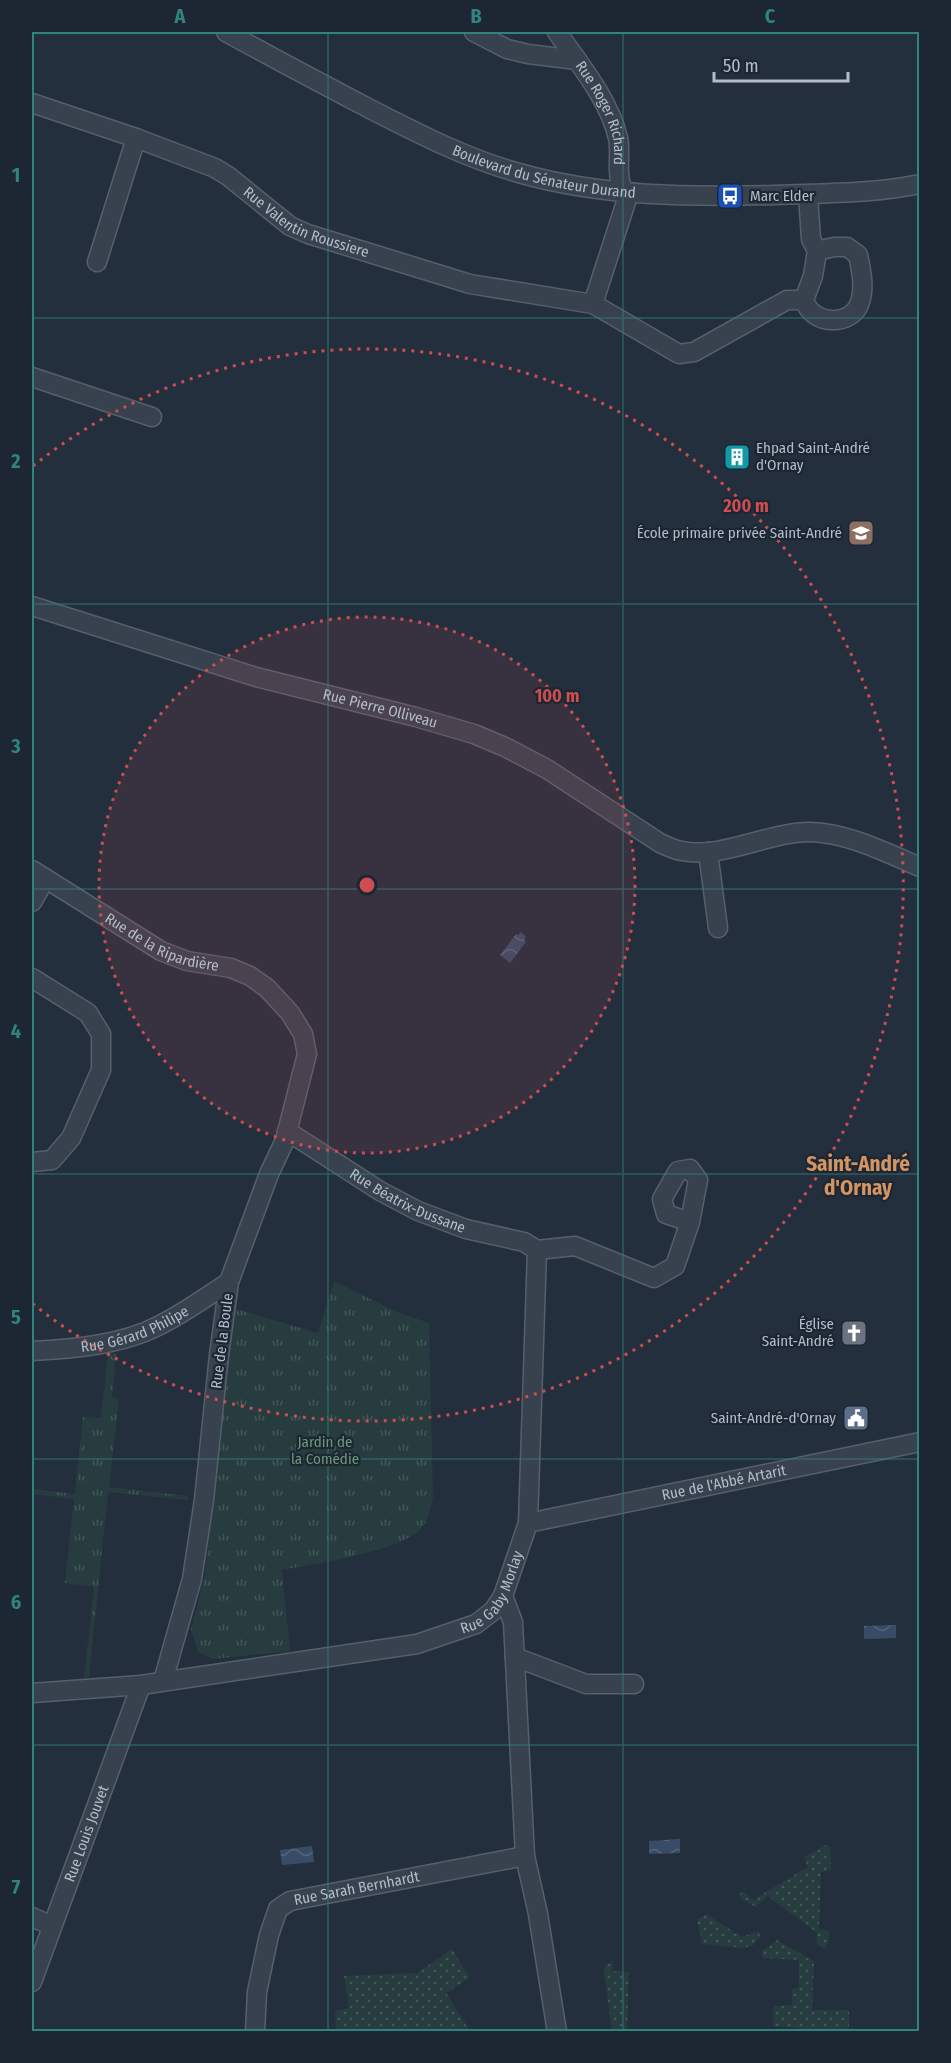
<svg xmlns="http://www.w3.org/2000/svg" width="951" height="2063" viewBox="0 0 951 2063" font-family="'Fira Sans Condensed',sans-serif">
<defs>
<pattern id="grass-dots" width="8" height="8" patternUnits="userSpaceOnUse" patternTransform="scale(1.5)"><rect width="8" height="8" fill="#263c3f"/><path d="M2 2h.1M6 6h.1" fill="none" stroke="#435659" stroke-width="1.8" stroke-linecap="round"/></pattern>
<pattern id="park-tufts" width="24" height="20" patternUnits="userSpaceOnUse" patternTransform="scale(1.5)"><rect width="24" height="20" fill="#263c3f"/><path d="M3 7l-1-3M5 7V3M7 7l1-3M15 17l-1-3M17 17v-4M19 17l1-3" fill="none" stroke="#435659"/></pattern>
<pattern id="water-waves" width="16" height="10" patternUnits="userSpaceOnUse" patternTransform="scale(1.5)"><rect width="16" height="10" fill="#394c67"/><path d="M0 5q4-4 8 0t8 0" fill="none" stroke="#53647b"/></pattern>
</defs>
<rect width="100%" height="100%" fill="#242f3e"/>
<g fill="url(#grass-dots)">
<polygon points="826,1845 830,1847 831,1870 821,1872 819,1929 830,1931 828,1943 824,1949 816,1943 817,1933 768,1896 756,1907 741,1899 739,1894 744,1892 753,1900 808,1867 804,1857"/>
<polygon points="706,1914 742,1937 759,1931 760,1938 752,1946 743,1948 702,1944 697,1920"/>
<polygon points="777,1940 814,1961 812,2010 849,2010 849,2031 800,2031 797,2028 773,2026 774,2006 792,2005 792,1989 799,1988 799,1960 762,1958 762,1951"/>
<polygon points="452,1949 470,1978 446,1993 470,2031 336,2031 335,2011 349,2008 344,1976 417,1973"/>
<polygon points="614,1960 612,1971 629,1972 627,2031 611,2031 612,2030 604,1973 605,1966"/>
</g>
<g fill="url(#park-tufts)">
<path d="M334 1281 397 1312 429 1323 433 1498C430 1506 429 1518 424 1525 406 1552 315 1563 282 1570L290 1651 213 1659 198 1652 191 1630 205 1575 229 1355 236 1309 318 1333Z"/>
<polygon points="116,1353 112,1397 119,1399 109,1487 188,1496 188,1500 108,1492 89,1677 84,1678 94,1587 65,1583 74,1499 32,1494 32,1489 75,1494 83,1417 101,1418 108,1354"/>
</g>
<g fill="url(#water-waves)">
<polygon points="521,932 526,937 524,940 526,942 510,963 500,955 516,934 518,935"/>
<polygon points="896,1625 896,1638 864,1639 864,1626"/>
<polygon points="680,1839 680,1853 649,1854 649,1841"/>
<polygon points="312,1846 314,1862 282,1865 280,1850"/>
</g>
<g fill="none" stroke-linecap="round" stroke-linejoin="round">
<defs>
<g id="minor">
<path id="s1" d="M226 32C275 59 324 85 374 111 421 135 468 159 519 173 603 197 689 197 775 195 824 193 872 194 920 184"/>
<polyline points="474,32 507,49 528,54 577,60"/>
<path id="s2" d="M557 32C578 62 610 101 618 138 621 151 617 166 620 180 621 188 625 194 626 202L593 304"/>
<path id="s3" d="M32 103 136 138 215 168 228 176 290 226 308 234 470 284 593 304 679 354 694 352 787 300H804"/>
<polyline points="808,195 811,239 817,251"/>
<path d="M834 247H847L858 255C861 269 865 287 860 302 853 326 813 327 804 300L813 276 817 251Z"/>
<polyline points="97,262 136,138"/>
<polyline points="32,377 152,417"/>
<path id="s4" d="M32 606 256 677 416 717 474 734 505 747 547 769 660 843C667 846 674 850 682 851 723 859 768 832 810 832 848 833 885 852 920 867"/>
<polyline points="708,852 718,928"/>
<path id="s5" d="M32 870 161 951 187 961 231 968 250 976 267 988 290 1013 303 1034 307 1054 285 1140 269 1174 229 1282 219 1355 204 1500 192 1579 163 1681"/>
<polyline points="32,902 45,879"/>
<polyline points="32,978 88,1013 101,1034 101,1070 71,1138 52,1160 32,1162"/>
<path id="s6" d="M287 1131 380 1191 418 1211 466 1229 524 1242 537 1250"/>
<polyline points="537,1250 575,1246 654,1278 675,1266 690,1222 698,1180 690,1169 678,1171 662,1199 666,1214 690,1222"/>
<path id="s7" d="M32 1351C72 1349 121 1345 158 1326 183 1314 206 1297 229 1282"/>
<path id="s8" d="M528 1523 920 1442"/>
<polyline points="503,1596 513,1622 525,1856 538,1914 557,2032"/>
<polyline points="515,1657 586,1684 634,1684"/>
<path id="s9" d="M32 1693 141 1685 417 1644 476 1624 493 1611 503 1596 528 1523 537 1250"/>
<polyline points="32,1917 52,1926"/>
<path id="s10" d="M32 1982 141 1685"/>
<path id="s11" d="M255 2032 257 1992 269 1935 278 1909 290 1901 525 1856"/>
</g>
</defs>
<use href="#minor" stroke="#565f6c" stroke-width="21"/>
<use href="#minor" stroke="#38414e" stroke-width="18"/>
</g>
<path fill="none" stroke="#308480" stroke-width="1.5" stroke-opacity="0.55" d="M328 32V2032M623 32V2032M32 318H920M32 604H920M32 889H920M32 1174H920M32 1459H920M32 1745H920"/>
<circle cx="367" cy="885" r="268" fill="#ce4d50" fill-opacity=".12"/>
<g fill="none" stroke="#ce4d50" stroke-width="3" stroke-dasharray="3 6">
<circle cx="367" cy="885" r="268"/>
<path d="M33 466A536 536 0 1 1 33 1304"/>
</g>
<defs>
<symbol id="bus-square" viewBox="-11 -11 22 22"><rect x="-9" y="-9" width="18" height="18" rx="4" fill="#1a4fb4" stroke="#1d2633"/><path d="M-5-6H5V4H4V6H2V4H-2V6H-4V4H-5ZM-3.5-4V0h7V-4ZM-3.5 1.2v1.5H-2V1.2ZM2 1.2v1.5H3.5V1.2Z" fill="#fff"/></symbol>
<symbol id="building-square" viewBox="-11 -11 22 22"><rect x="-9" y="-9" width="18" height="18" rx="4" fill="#0f9aa8" stroke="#1d2633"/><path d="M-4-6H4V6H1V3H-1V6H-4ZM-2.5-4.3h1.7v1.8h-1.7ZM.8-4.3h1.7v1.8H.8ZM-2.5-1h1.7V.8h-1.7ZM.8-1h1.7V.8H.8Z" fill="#fff"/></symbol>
<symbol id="school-square" viewBox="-11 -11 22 22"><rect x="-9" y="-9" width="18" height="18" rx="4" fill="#8d6e63" stroke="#1d2633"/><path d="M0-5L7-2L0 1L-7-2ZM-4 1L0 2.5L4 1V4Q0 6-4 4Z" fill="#fff"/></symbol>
<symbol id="church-square" viewBox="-11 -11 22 22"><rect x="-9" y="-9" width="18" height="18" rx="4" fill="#6b7280" stroke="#1d2633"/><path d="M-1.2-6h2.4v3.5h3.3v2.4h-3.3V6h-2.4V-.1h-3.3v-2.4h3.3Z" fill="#fff"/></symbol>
<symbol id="civic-square" viewBox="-11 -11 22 22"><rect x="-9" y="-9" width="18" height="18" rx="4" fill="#5c6f8a" stroke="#1d2633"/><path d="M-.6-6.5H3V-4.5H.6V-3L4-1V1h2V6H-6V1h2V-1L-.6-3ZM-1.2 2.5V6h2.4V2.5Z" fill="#fff"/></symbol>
</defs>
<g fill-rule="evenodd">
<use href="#bus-square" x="715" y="181" width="30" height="30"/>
<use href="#building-square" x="722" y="442" width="30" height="30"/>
<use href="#school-square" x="846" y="518" width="30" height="30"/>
<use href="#church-square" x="839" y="1318" width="30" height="30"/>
<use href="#civic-square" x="841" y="1403" width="30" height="30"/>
</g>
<g text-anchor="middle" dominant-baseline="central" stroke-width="4.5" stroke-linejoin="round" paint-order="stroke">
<g font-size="15" fill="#b4bcc9" stroke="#1d2633">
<text stroke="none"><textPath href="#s2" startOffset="94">Rue Roger Richard</textPath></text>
<text stroke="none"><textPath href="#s1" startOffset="350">Boulevard du Sénateur Durand</textPath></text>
<text stroke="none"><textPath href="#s3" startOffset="302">Rue Valentin Roussiere</textPath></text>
<text stroke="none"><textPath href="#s4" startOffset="363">Rue Pierre Olliveau</textPath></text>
<text stroke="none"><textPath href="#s5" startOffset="150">Rue de la Ripardière</textPath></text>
<text stroke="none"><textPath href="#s6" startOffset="140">Rue Béatrix-Dussane</textPath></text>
<text stroke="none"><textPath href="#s7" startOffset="106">Rue Gérard Philipe</textPath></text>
<text transform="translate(222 1341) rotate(-83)">Rue de la Boule</text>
<text stroke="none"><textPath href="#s8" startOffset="200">Rue de l'Abbé Artarit</textPath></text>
<text stroke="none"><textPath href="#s9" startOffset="486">Rue Gaby Morlay</textPath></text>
<text stroke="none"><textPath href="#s10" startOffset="158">Rue Louis Jouvet</textPath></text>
<text stroke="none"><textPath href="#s11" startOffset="208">Rue Sarah Bernhardt</textPath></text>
</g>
<g font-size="15" fill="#b4bcc9" stroke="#1d2633" text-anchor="end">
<text x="750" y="196" text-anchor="start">Marc Elder</text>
<text x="756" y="448" text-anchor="start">Ehpad Saint-André<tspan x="756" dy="17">d'Ornay</tspan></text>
<text x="842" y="533">École primaire privée Saint-André</text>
<text x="834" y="1324">Église<tspan x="834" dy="17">Saint-André</tspan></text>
<text x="836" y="1418">Saint-André-d'Ornay</text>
</g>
<g font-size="15" fill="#6b9a76" stroke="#1d2633">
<text x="325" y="1442">Jardin de<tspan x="325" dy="17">la Comédie</tspan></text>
</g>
<g font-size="21" font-weight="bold" fill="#d59563" stroke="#1d2633">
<text x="858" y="1164">Saint-André<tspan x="858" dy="24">d'Ornay</tspan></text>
</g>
</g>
<circle cx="367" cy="885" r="9" fill="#ce4d50" stroke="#1d2633" stroke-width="3"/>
<g font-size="18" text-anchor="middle" font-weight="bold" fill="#ce4d50" stroke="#1d2633" stroke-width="4.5" stroke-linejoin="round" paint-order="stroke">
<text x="746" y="512">200 m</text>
<text x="557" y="702">100 m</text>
</g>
<rect width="951" height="2063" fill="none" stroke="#1d2633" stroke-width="66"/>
<path d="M714 72v9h134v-9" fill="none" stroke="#b4bcc9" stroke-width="3"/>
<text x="723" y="72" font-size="18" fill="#b4bcc9" stroke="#1d2633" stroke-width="4.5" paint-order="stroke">50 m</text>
<rect x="33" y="33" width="885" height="1997" fill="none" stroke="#308480" stroke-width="2"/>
<g font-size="20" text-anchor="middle" font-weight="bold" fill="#308480">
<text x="180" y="23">A</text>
<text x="476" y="23">B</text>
<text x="770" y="23">C</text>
<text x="16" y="182">1</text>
<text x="16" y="468">2</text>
<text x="16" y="753">3</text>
<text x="16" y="1038">4</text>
<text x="16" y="1324">5</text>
<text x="16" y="1609">6</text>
<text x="16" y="1894">7</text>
</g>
</svg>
